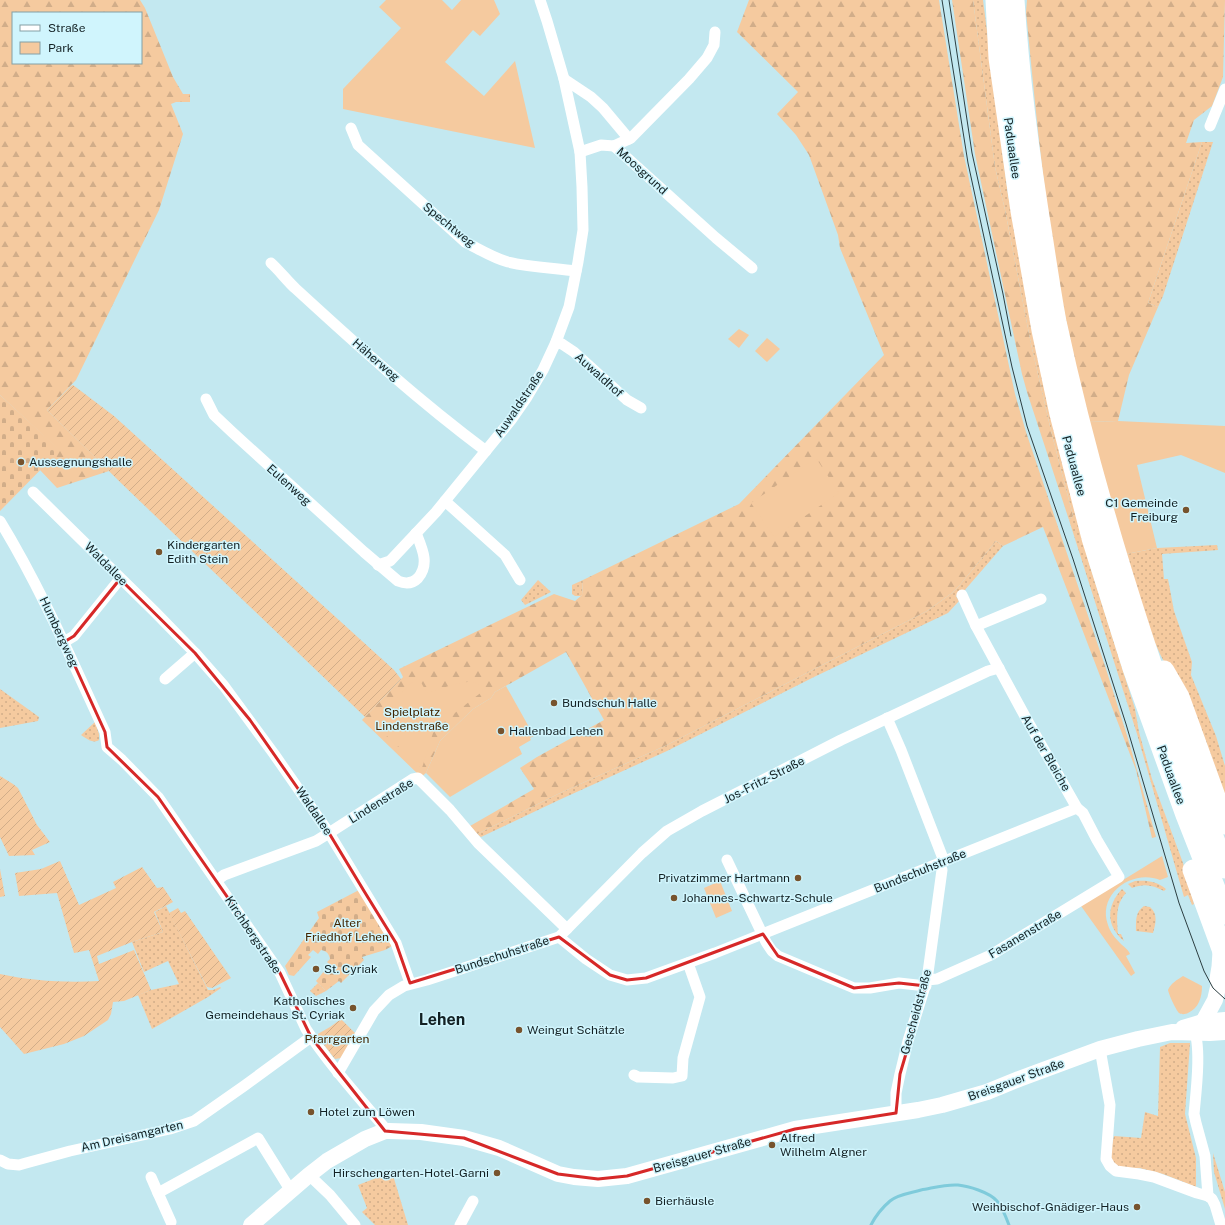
<svg xmlns="http://www.w3.org/2000/svg" width="1225" height="1225" viewBox="0 0 1225 1225" font-family="'Public Sans',sans-serif">
<defs>
<pattern id="grass-dots" width="8" height="8" patternUnits="userSpaceOnUse"><rect width="8" height="8" fill="#f5ca9f"/><path d="M2 2h.1M6 6h.1" fill="none" stroke="#d1ad89" stroke-width="1.8" stroke-linecap="round"/></pattern>
<pattern id="forest-firs" width="22" height="20" patternUnits="userSpaceOnUse"><rect width="22" height="20" fill="#f5ca9f"/><path d="M5 1l3.5 6h-7zM16 11l3.5 6h-7z" fill="#d1ad89"/></pattern>
<pattern id="cemetery-stones" width="16" height="16" patternUnits="userSpaceOnUse"><rect width="16" height="16" fill="#f5ca9f"/><path d="M2 7V4a2 2 0 0 1 4 0v3zM10 15v-3a2 2 0 0 1 4 0v3z" fill="#d1ad89"/></pattern>
<pattern id="garden-furrows" width="10" height="10" patternUnits="userSpaceOnUse"><rect width="10" height="10" fill="#f5ca9f"/><path d="M-1 1l2-2M0 10L10 0M9 11l2-2" fill="none" stroke="#d1ad89"/></pattern>
</defs>
<rect width="100%" height="100%" fill="#c3e8f0"/>
<g fill="url(#grass-dots)">
<polygon points="973,0 983,0 1008,195 1089,563 1135,709 1139,732 1152,779 1183,863 1194,904 1192,905 1188,895 1184,897 1137,734 1069,520 1073,516 1052,435 1031,344 1005,210 995,167"/>
<polygon points="1202,142 1213,142 1163,296 1158,307 1148,303"/>
<polygon points="996,541 1003,546 964,591 956,596 959,601 948,613 814,677 667,751 559,800 481,837 477,834 558,794 667,745 927,611 952,593 959,586"/>
<polygon points="1217,545 1218,550 1162,554 1164,579 1168,579 1174,611 1192,662 1191,675 1216,736 1225,766 1225,805 1180,691 1161,656 1149,630 1126,554 1157,548"/>
<polygon points="538,580 551,592 525,605 521,600"/>
<polygon points="583,580 582,595 581,596 575,596 572,594 572,585"/>
<polygon points="0,689 39,717 38,721 0,728"/>
<path d="M95 722 99 734V740C93 744 87 739 81 735Z"/>
<path d="M1135 881C1147 880 1156 881 1166 889L1164 891C1153 885 1144 883 1132 888L1128 884Z"/>
<path d="M1122 889 1126 893C1115 905 1117 919 1118 934H1121L1124 941C1106 926 1106 906 1122 889Z"/>
<polygon points="166,906 208,990 213,990 220,987 221,988 208,997 152,1029 138,995 151,990 179,984 168,961 144,972 132,942 163,932 155,912"/>
<path d="M1144 906 1150 907C1158 914 1156 923 1153 933L1136 931C1136 921 1135 912 1144 906Z"/>
<polygon points="318,983 326,991 316,996 310,991"/>
<path d="M1170 1043H1190L1185 1114 1196 1158V1187L1163 1174 1139 1168H1118C1107 1157 1111 1150 1114 1136L1141 1138 1145 1112 1158 1116 1160 1047Z"/>
<polygon points="1213,1153 1225,1192 1225,1209 1214,1172"/>
<polygon points="392,1172 408,1225 375,1225 362,1212 367,1208 358,1185"/>
</g>
<g fill="url(#forest-firs)" fill-rule="evenodd">
<path d="M0 0H140L145 8 173 77 183 94H190V102H176L171 104 183 134 159 210 76 380 47 410 109 471 57 488 40 470 59 450 0 395ZM13 13H141V63H13Z"/>
<polygon points="749,0 939,0 964,156 1015,394 1026,432 1106,669 1129,742 1156,837 1152,838 1136,770 1043,527 1003,546 996,541 959,586 952,593 927,611 667,745 558,794 477,834 470,826 534,789 520,768 537,757 604,720 566,652 495,692 491,698 473,709 440,741 426,773 421,777 362,720 403,677 399,669 554,594 575,601 582,595 583,580 739,504 884,355 840,248 838,235 809,155 796,135 777,114 798,92 737,32"/>
<polygon points="952,0 973,0 995,167 1005,210 1031,344 1052,435 1073,516 1069,520 1027,392 1022,374 975,154"/>
<path d="M1027 0H1225L1223 77 1212 106 1194 120 1186 143 1202 142 1148 303 1158 307 1129 375 1118 421 1089 422C1078 376 1067 329 1059 283 1043 193 1035 102 1026 12Z"/>
</g>
<g fill="url(#cemetery-stones)">
<polygon points="0,395 60,450 0,511"/>
<path d="M359 890 392 946 385 950 362 957 364 960 341 983 339 981 326 991 316 981 325 970 328 972 333 968 327 962 330 959C329 954 327 951 321 950L318 954 313 950 308 955 311 957 294 976 289 975 285 966 319 918 317 912Z"/>
</g>
<g fill="#f5ca9f">
<polygon points="386,0 442,0 452,10 461,0 494,0 500,14 480,36 473,30 445,62 484,96 515,61 535,148 343,109 343,89 401,28 379,7"/>
<polygon points="739,329 749,335 739,348 728,339"/>
<polygon points="767,338 780,349 767,362 755,351"/>
<polygon points="1118,421 1225,426 1225,473 1181,455 1137,465 1157,548 1126,554 1089,422"/>
<polygon points="816,458 839,493 774,537 751,503"/>
<path d="M418 677 427 693C438 690 471 676 479 685 481 687 482 689 483 691L442 723 433 733 422 768 414 764 399 747 376 726 384 712 410 684Z"/>
<polygon points="506,686 534,736 530,738 531,740 519,747 522,754 450,797 426,773 440,741 473,709 491,698 495,692"/>
<path d="M1162 856 1168 877 1160 880C1132 869 1097 894 1108 925 1110 932 1115 938 1120 943 1124 947 1128 949 1130 954L1126 956 1135 973 1131 976 1081 906Z"/>
<polygon points="720,881 732,911 716,918 704,888"/>
<path d="M1183 976 1202 986C1202 997 1199 1008 1188 1013 1186 1014 1182 1015 1179 1013 1176 1010 1169 995 1168 990 1171 983 1177 980 1183 976Z"/>
</g>
<g fill="url(#garden-furrows)">
<polygon points="73,385 114,416 394,670 401,679 365,717 122,484 47,410 71,386"/>
<polygon points="0,776 13,784 18,788 37,825 50,842 32,850 35,855 9,856 0,837"/>
<path d="M60 861 79 905 116 888 113 882 142 867 157 888 163 887 173 902 154 912 163 932 132 942 97 956 99 964 134 950 151 990 124 1001 113 1002 111 1014 108 1020 84 1036 64 1044 24 1054 0 1027V974C31 981 68 983 99 981L89 950 74 953 57 893 19 896 15 873 41 869Z"/>
<polygon points="0,869 5,896 0,897"/>
<polygon points="178,908 181,913 185,911 231,978 212,988 207,987 169,913"/>
<polygon points="341,1019 355,1033 341,1058 335,1059 316,1035 330,1027"/>
</g>
<g fill="none" stroke-linecap="round" stroke-linejoin="round">
<path stroke="#7fcbdb" stroke-width="3" d="M871 1225C875 1217 883 1207 890 1201 898 1194 911 1193 921 1190 933 1188 946 1184 958 1185 968 1186 989 1192 997 1201 1002 1207 1006 1217 1009 1225"/>
<g stroke="#fff" stroke-width="11">
<polyline points="564,79 591,97 603,108 629,139"/>
<polyline points="1210,126 1225,89"/>
<path d="M351 128 358 145 465 242C479 249 493 258 508 262 530 267 553 268 576 271"/>
<polyline points="614,146 716,238 752,268"/>
<polyline points="614,146 631,138 689,79 707,58 714,45 715,32"/>
<polyline points="580,152 601,145 614,146"/>
<path d="M271 263C280 271 287 281 296 289 357 345 419 401 486 451"/>
<polyline points="556,342 562,344 574,352 627,400 641,408"/>
<path d="M206 399 214 415 232 432 364 552 398 581C405 584 412 584 418 578 430 564 422 548 416 533"/>
<polyline points="33,492 155,612 195,653 224,686 274,754 329,833 396,943 410,983"/>
<polyline points="445,501 505,555 520,580"/>
<path d="M0 521C41 588 72 661 105 732L107 747 122 760 158 797 280 973 306 1029C329 1064 357 1095 384 1127L385 1131"/>
<polyline points="378,565 390,561 436,512 511,420 527,397 543,370 556,342 569,307 578,262 583,230 582,187 580,152 564,79 547,21 540,0"/>
<polyline points="976,626 1041,599"/>
<polyline points="64,642 74,636 120,579"/>
<polyline points="165,679 195,653"/>
<polyline points="887,718 901,750 944,861"/>
<polyline points="727,860 766,942 772,951 778,956 854,988 870,988 899,983 926,986"/>
<polyline points="216,881 224,875 316,841 329,833 413,779 418,778 450,810 478,843 567,929"/>
<polyline points="559,937 586,959 610,975 627,980 646,978 715,953 1077,808"/>
<polyline points="927,980 937,979 991,955 1119,877 1097,840 1083,813 1077,808 1027,720 976,626 962,595"/>
<path d="M1193 1027C1202 1045 1196 1092 1194 1114L1196 1123 1205 1156 1208 1196"/>
<polyline points="1100,1049 1110,1105 1106,1159 1110,1166 1116,1171 1139,1174 1154,1177 1197,1193 1208,1196 1212,1199 1215,1205 1221,1225"/>
<polyline points="338,1073 374,1011 389,995 404,986 427,980 559,937 642,853 667,831 702,811 841,740 988,671 999,668"/>
<polyline points="634,1075 638,1077 673,1078 682,1076 683,1058 700,997 688,963"/>
<polyline points="896,1113 896,1093 900,1074 908,1041 927,980 942,870 939,863"/>
<polyline points="0,1160 8,1164 19,1165 26,1163 70,1151 170,1129 194,1121 244,1086 311,1037"/>
<polyline points="309,1175 330,1195 355,1225"/>
<polyline points="151,1177 158,1193"/>
<polyline points="171,1222 158,1193 258,1138 291,1191"/>
<polyline points="460,1225 473,1201"/>
</g>
<g stroke="#fff" stroke-width="16">
<polyline points="1203,1022 1215,1000 1220,979"/>
<polyline points="1183,1028 1203,1022 1225,1020"/>
<polyline points="251,1225 309,1175 327,1161 365,1139 385,1131 389,1131 421,1132 464,1138 499,1148 558,1174 574,1177 598,1179 627,1176 795,1129 918,1110 942,1105 987,1092 1019,1079 1100,1049 1138,1039 1172,1032 1210,1033 1225,1032"/>
</g>
<g stroke="#fff" stroke-width="21">
<polyline points="996,0 999,58 1021,211 1042,330 1060,414 1092,538 1133,668 1186,815 1225,914"/>
<path d="M1014 0C1019 81 1030 162 1043 242 1047 268 1051 295 1056 322 1096 508 1156 690 1225 868"/>
<polyline points="1164,671 1179,697 1225,824"/>
<polyline points="1193,870 1225,957"/>
<polyline points="1220,979 1222,967 1223,952"/>
</g>
<g stroke="#2c3e41" stroke-width="1">
<polyline points="942,0 968,163 1012,367 1027,426 1073,559 1126,724 1179,903 1204,971 1213,988 1225,999"/>
<polyline points="949,0 972,153 1003,294 1011,336"/>
</g>
</g>
<path fill="none" stroke="#d62828" stroke-width="3" stroke-linejoin="round" d="M120 579 195 653 250 720 329 833 364 891 396 943 410 983 559 937 610 975 627 980 646 978 763 934 778 956 854 988 899 983 926 986 900 1074 896 1113 795 1129 627 1176 598 1179 558 1174 464 1138 385 1131 311 1037 280 973 158 797 107 747 105 732 64 642 74 636Z"/>
<g fill="#77532d" stroke="#d0f5fd" stroke-width="1.5">
<circle cx="21" cy="462" r="4"/>
<circle cx="1186" cy="510" r="4"/>
<circle cx="159" cy="552" r="4"/>
<circle cx="554" cy="703" r="4"/>
<circle cx="501" cy="731" r="4"/>
<circle cx="798" cy="878" r="4"/>
<circle cx="674" cy="898" r="4"/>
<circle cx="316" cy="969" r="4"/>
<circle cx="353" cy="1008" r="4"/>
<circle cx="519" cy="1030" r="4"/>
<circle cx="311" cy="1112" r="4"/>
<circle cx="772" cy="1145" r="4"/>
<circle cx="497" cy="1173" r="4"/>
<circle cx="647" cy="1201" r="4"/>
<circle cx="1137" cy="1207" r="4"/>
</g>
<g text-anchor="middle" dominant-baseline="central" stroke-width="3" stroke-linejoin="round" paint-order="stroke">
<g font-size="12" fill="#132124" stroke="#d0f5fd">
<text transform="translate(1012 148) rotate(82)">Paduaallee</text>
<text transform="translate(642 171) rotate(42)">Moosgrund</text>
<text transform="translate(449 225) rotate(39)">Spechtweg</text>
<text transform="translate(376 360) rotate(41)">Häherweg</text>
<text transform="translate(599 375) rotate(42)">Auwaldhof</text>
<text transform="translate(519 404) rotate(-56)">Auwaldstraße</text>
<text transform="translate(1074 466) rotate(75)">Paduaallee</text>
<text transform="translate(289 485) rotate(42)">Eulenweg</text>
<text transform="translate(106 564) rotate(45)">Waldallee</text>
<text transform="translate(59 632) rotate(65)">Humbergweg</text>
<text transform="translate(1046 753) rotate(60)">Auf der Bleiche</text>
<text transform="translate(1171 775) rotate(70)">Paduaallee</text>
<text transform="translate(764 780) rotate(-27)">Jos-Fritz-Straße</text>
<text transform="translate(381 801) rotate(-32)">Lindenstraße</text>
<text transform="translate(314 811) rotate(56)">Waldallee</text>
<text transform="translate(920 871) rotate(-22)">Bundschuhstraße</text>
<text transform="translate(1025 934) rotate(-31)">Fasanenstraße</text>
<text transform="translate(253 935) rotate(56)">Kirchbergstraße</text>
<text transform="translate(502 955) rotate(-18)">Bundschuhstraße</text>
<text transform="translate(916 1012) rotate(-75)">Gescheidstraße</text>
<text transform="translate(1016 1080) rotate(-20)">Breisgauer Straße</text>
<text transform="translate(132 1136) rotate(-13)">Am Dreisamgarten</text>
<text transform="translate(702 1155) rotate(-16)">Breisgauer Straße</text>
</g>
<g font-size="12" fill="#132124" stroke="#d0f5fd" text-anchor="start">
<text x="29" y="462">Aussegnungshalle</text>
<text x="1178" y="503" text-anchor="end">C1 Gemeinde<tspan x="1178" dy="14">Freiburg</tspan></text>
<text x="167" y="545">Kindergarten<tspan x="167" dy="14">Edith Stein</tspan></text>
<text x="562" y="703">Bundschuh Halle</text>
<text x="509" y="731">Hallenbad Lehen</text>
<text x="790" y="878" text-anchor="end">Privatzimmer Hartmann</text>
<text x="682" y="898">Johannes-Schwartz-Schule</text>
<text x="324" y="969">St. Cyriak</text>
<text x="345" y="1001" text-anchor="end">Katholisches<tspan x="345" dy="14">Gemeindehaus St. Cyriak</tspan></text>
<text x="527" y="1030">Weingut Schätzle</text>
<text x="319" y="1112">Hotel zum Löwen</text>
<text x="780" y="1138">Alfred<tspan x="780" dy="14">Wilhelm Algner</tspan></text>
<text x="489" y="1173" text-anchor="end">Hirschengarten-Hotel-Garni</text>
<text x="655" y="1201">Bierhäusle</text>
<text x="1129" y="1207" text-anchor="end">Weihbischof-Gnädiger-Haus</text>
</g>
<g font-size="12" fill="#432501" stroke="#d0f5fd">
<text x="412" y="712">Spielplatz<tspan x="412" dy="14">Lindenstraße</tspan></text>
<text x="347" y="923">Alter<tspan x="347" dy="14">Friedhof Lehen</tspan></text>
<text x="337" y="1039">Pfarrgarten</text>
</g>
<g font-size="16" font-weight="bold" fill="#132124" stroke="#d0f5fd">
<text x="442" y="1019">Lehen</text>
</g>
</g>
<rect x="12" y="12" width="130" height="52" fill="#d0f5fd" stroke="#84a0a6"/>
<rect x="20" y="25" width="20" height="6" fill="#ffffff" stroke="#84a0a6"/>
<text x="48" y="32" font-size="12" fill="#132124">Straße</text>
<rect x="20" y="42" width="20" height="12" fill="#f5ca9f" stroke="#84a0a6"/>
<text x="48" y="52" font-size="12" fill="#132124">Park</text>
</svg>
